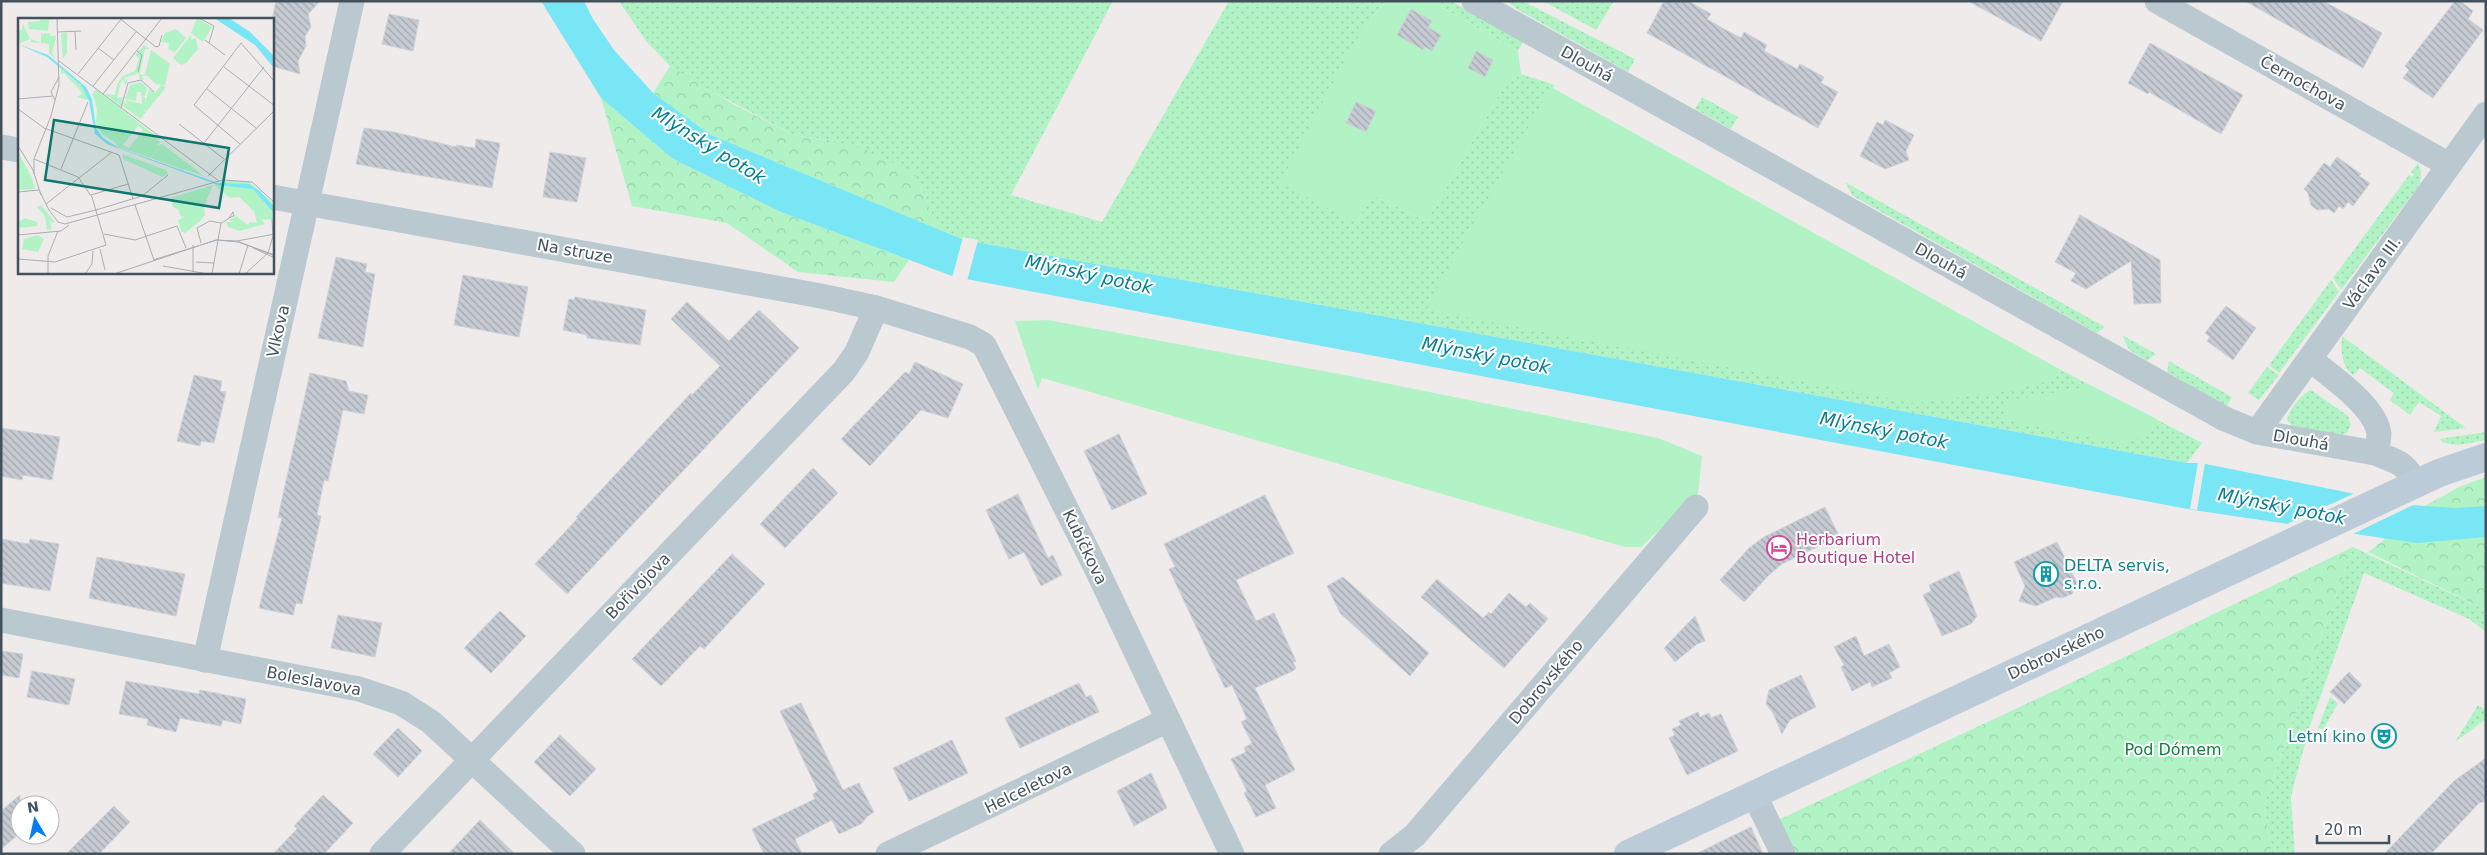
<svg xmlns="http://www.w3.org/2000/svg" width="2487" height="855" viewBox="0 0 2487 855" font-family="'DejaVu Sans',sans-serif">
<defs>
<pattern id="grass-dots" width="8" height="8" patternUnits="userSpaceOnUse" patternTransform="scale(1.25)"><rect width="8" height="8" fill="#b2f3c6"/><path d="M2 2h.1M6 6h.1" fill="none" stroke="#9ad2ac" stroke-width="1.8" stroke-linecap="round"/></pattern>
<pattern id="forest-crowns" width="20" height="18" patternUnits="userSpaceOnUse" patternTransform="scale(1.25)"><rect width="20" height="18" fill="#b2f3c6"/><path d="M2 6a3 3 0 1 1 6 0M12 15a3 3 0 1 1 6 0" fill="none" stroke="#9ad2ac"/></pattern>
<pattern id="building-back-hatch" width="6" height="6" patternUnits="userSpaceOnUse" patternTransform="scale(1.25)"><rect width="6" height="6" fill="#c6cad2"/><path d="M-1 5l2 2M0 0l6 6M5-1l2 2" fill="none" stroke="#a2a6ad"/></pattern>
</defs>
<rect width="100%" height="100%" fill="#efebeb"/>
<g fill="url(#grass-dots)">
<polygon points="619,1 1113,1 1011,195 1102,222 1229,1 1385,1 1353,45 1356,223 1372,195 1427,221 1504,86 1521,74 1555,85 1428,310 2052,380 2061,370 2202,443 2187,463 964,240 939,230 914,172 830,140 796,136 694,82 670,66 646,41"/>
<polygon points="1431,1 1451,1 1523,41 1518,51"/>
<polygon points="1507,1 1523,1 1635,59 1628,72 1517,9"/>
<polygon points="1543,1 1614,1 1596,30"/>
<polygon points="1702,97 1738,117 1731,129 1695,109"/>
<polygon points="2418,163 2421,171 2420,184 2341,290 2333,278 2409,175 2412,177 2414,174 2411,172"/>
<polygon points="1845,182 2105,327 2097,333 1853,196"/>
<polygon points="2331,280 2339,292 2279,373 2269,365"/>
<polygon points="2122,335 2156,354 2147,361 2129,350"/>
<path d="M2342 336 2466 428 2434 432 2441 416 2419 402 2410 415 2390 400 2394 393 2360 368 2353 375C2341 367 2341 349 2342 336Z"/>
<polygon points="2169,361 2232,397 2227,406 2167,372"/>
<polygon points="2267,367 2279,375 2259,400 2248,393"/>
<path d="M2311 390 2348 416 2351 425 2347 433 2342 435 2293 427 2287 420C2289 410 2302 393 2311 390Z"/>
<path d="M2486 432V440C2472 442 2451 450 2439 439Z"/>
<polygon points="2353,547 2486,610 2486,632 2469,619 2364,573 2310,726 2294,784 2291,798 2295,854 2272,854 2264,805"/>
<polygon points="2330,697 2338,703 2323,730 2318,728"/>
<polygon points="2478,705 2486,710 2486,719 2455,742"/>
</g>
<g fill="url(#forest-crowns)">
<polygon points="670,66 733,104 796,136 830,140 864,149 914,172 939,230 711,135 653,93"/>
<polygon points="601,98 673,159 781,212 909,260 894,282 798,272 727,223 632,206"/>
<polygon points="2486,477 2486,610 2368,552 2383,541 2389,526 2459,487"/>
<polygon points="2353,547 2264,805 2272,854 1794,854 1778,820 2060,688"/>
</g>
<g fill="#b2f3c6">
<polygon points="1385,1 1431,1 1518,51 1521,74 1504,86 1427,221 1372,195 1356,223 1280,183 1353,45"/>
<polygon points="1551,87 2061,370 2052,380 2011,391 1915,403 1427,310 1434,294"/>
<polygon points="1048,320 1350,376 1658,438 1702,456 1698,494 1641,547 1625,547 1042,378 1038,390 1015,321"/>
<polygon points="2091,386 2157,419 2146,435 2123,444 2004,420 2003,402"/>
</g>
<polygon fill="#79e6f6" points="541,1 584,1 593,19 614,50 653,93 711,135 964,240 2187,463 2201,463 2410,505 2455,508 2486,506 2486,537 2417,543 2193,510 955,277 781,212 673,159 601,98"/>
<g fill="#efebeb">
<polygon points="963,237 978,240 967,281 952,278"/>
<polygon points="2198,462 2205,463 2197,510 2190,509"/>
<polygon points="2355,493 2415,504 2351,535 2285,525"/>
</g>
<g fill="url(#building-back-hatch)" stroke="#ced2d8">
<polygon points="276,1 320,1 308,14 311,27 305,36 306,46 298,61 300,74 272,66 272,20"/>
<polygon points="1664,1 1688,1 1711,14 1707,19 1724,29 1741,38 1744,32 1767,45 1764,51 1781,60 1797,69 1800,64 1824,77 1821,83 1838,92 1818,128 1647,33"/>
<polygon points="1968,1 2063,1 2041,41"/>
<polygon points="2245,1 2323,1 2382,33 2363,68"/>
<polygon points="2455,1 2460,1 2473,11 2468,19 2483,30 2433,98 2403,78 2409,70 2405,66"/>
<polygon points="1411,9 1432,21 1428,27 1441,35 1432,51 1425,47 1423,50 1397,35"/>
<polygon points="389,14 419,20 413,51 382,44"/>
<polygon points="2150,43 2243,95 2221,134 2149,92 2148,94 2128,83"/>
<polygon points="1476,51 1493,60 1485,77 1468,68"/>
<polygon points="1356,102 1376,111 1366,132 1346,123"/>
<polygon points="1885,120 1914,135 1906,151 1909,160 1885,169 1860,156 1877,122 1883,125"/>
<polygon points="364,128 394,132 456,147 456,145 475,148 476,139 500,143 492,188 356,164"/>
<polygon points="550,152 586,158 577,202 543,197"/>
<polygon points="2337,157 2361,174 2359,176 2370,183 2353,206 2348,202 2343,209 2339,206 2334,213 2329,209 2317,210 2311,205 2308,193 2304,189 2324,163 2330,167"/>
<polygon points="2080,215 2160,260 2161,303 2134,304 2131,261 2086,289 2071,281 2076,273 2055,262"/>
<polygon points="336,257 367,264 365,272 375,274 363,347 318,338"/>
<polygon points="463,275 528,287 519,337 454,325"/>
<polygon points="575,297 646,310 640,345 587,338 587,335 563,330 569,299 574,300"/>
<polygon points="687,302 729,341 759,310 799,348 567,594 535,564 578,518 576,517 691,393 692,395 720,366 671,319"/>
<polygon points="2226,306 2256,328 2233,360 2207,341 2210,337 2205,333"/>
<polygon points="915,362 963,384 948,418 921,410 870,466 841,439 905,372 909,374"/>
<polygon points="310,373 346,381 349,391 368,395 364,414 343,410 328,481 324,480 317,515 321,516 302,604 296,603 293,615 259,608 282,518 278,517"/>
<polygon points="194,375 222,381 220,391 226,392 214,443 201,441 200,446 177,441"/>
<polygon points="1,428 60,437 52,480 23,475 22,480 1,476"/>
<polygon points="1119,434 1147,494 1112,510 1084,451"/>
<polygon points="813,468 838,493 785,548 760,524"/>
<polygon points="1018,494 1048,558 1053,555 1062,575 1041,586 1024,552 1009,559 986,510"/>
<polygon points="1265,495 1294,553 1236,580 1256,621 1274,613 1296,661 1293,662 1296,668 1293,671 1255,688 1295,770 1265,785 1276,808 1256,817 1244,793 1247,791 1231,759 1246,752 1244,748 1252,743 1241,722 1247,719 1232,685 1225,688 1169,569 1175,567 1164,544"/>
<polygon points="1825,507 1839,536 1782,564 1769,575 1744,602 1720,580 1749,548 1764,537"/>
<polygon points="1,539 29,544 30,539 59,544 50,591 1,583"/>
<polygon points="2057,542 2077,583 2072,594 2062,598 2056,597 2036,606 2019,601 2025,586 2014,562"/>
<polygon points="732,554 765,584 704,649 700,646 661,686 632,659"/>
<polygon points="97,557 185,574 176,616 89,598"/>
<polygon points="1959,571 1977,616 1971,624 1942,636 1923,595 1931,591 1929,585"/>
<polygon points="1343,577 1429,653 1410,676 1340,613 1327,586"/>
<polygon points="1437,579 1483,618 1489,612 1491,614 1509,593 1526,607 1530,603 1548,619 1504,668 1421,597"/>
<polygon points="500,611 526,636 491,673 464,648"/>
<polygon points="338,615 382,623 375,657 331,648"/>
<polygon points="1695,616 1705,641 1697,644 1675,662 1664,648"/>
<polygon points="1856,636 1864,656 1889,644 1900,667 1889,673 1892,678 1872,687 1870,682 1852,691 1841,667 1844,665 1834,647"/>
<polygon points="1,651 23,654 19,678 1,675"/>
<polygon points="32,671 75,679 69,705 27,697"/>
<polygon points="2349,672 2362,685 2344,704 2330,692"/>
<polygon points="1801,675 1816,707 1790,720 1782,734 1773,713 1766,704 1769,690"/>
<polygon points="126,681 199,694 200,690 246,699 241,724 223,720 221,726 180,718 176,732 147,725 148,719 119,714"/>
<polygon points="1079,683 1086,697 1091,695 1099,712 1020,748 1005,718"/>
<polygon points="801,703 843,790 859,783 874,812 868,816 861,824 839,834 832,820 795,839 802,854 764,854 752,829 815,799 813,794 818,791 780,711"/>
<polygon points="1698,712 1700,717 1709,713 1711,718 1721,714 1738,751 1687,775 1669,738 1675,735 1672,729 1681,725 1679,721"/>
<polygon points="398,728 422,751 398,777 373,754"/>
<polygon points="560,735 596,769 570,796 534,762"/>
<polygon points="952,740 968,773 909,801 893,768"/>
<polygon points="2486,758 2486,801 2479,803 2431,854 2384,854 2454,781"/>
<polygon points="1151,773 1167,808 1134,826 1117,791"/>
<polygon points="20,795 20,833 1,849 1,811"/>
<polygon points="323,795 353,823 324,854 273,854 297,829 294,826"/>
<polygon points="114,806 130,822 99,854 66,854"/>
<polygon points="480,820 515,854 448,854"/>
<polygon points="1751,827 1763,854 1696,854 1728,838"/>
</g>
<g fill="none" stroke-linecap="round" stroke-linejoin="round">
<g stroke="#bac8d0" stroke-width="25">
<path d="M1474 1 2225 419 2257 432 2375 453C2397 462 2404 461 2416 484"/>
<polyline points="2157,1 2449,165"/>
<polyline points="1,147 19,150"/>
<polyline points="272,197 821,296 876,308 970,337 984,345 1096,568 1232,854"/>
<path d="M2310 359C2330 376 2376 406 2379 434 2379 440 2377 447 2375 453"/>
<polyline points="2257,432 2486,114"/>
<polyline points="1,620 359,689 401,703 431,722 573,854"/>
<polyline points="205,660 352,1"/>
<polyline points="1754,794 1783,854"/>
<polyline points="382,854 844,371 857,352 876,308"/>
<polyline points="888,854 1168,720"/>
<polyline points="1391,854 1415,835 1696,507"/>
</g>
<polyline stroke="#bbcbd8" stroke-width="28" points="1628,854 2439,473 2486,457"/>
</g>
<defs>
<symbol id="hotel-ring" viewBox="-11 -11 22 22"><circle r="9.5" fill="#fff" stroke="#d1479c" stroke-width="1.5"/><path d="M-6-4.5h1.5V1H6V5H4.5V3h-9V5H-6ZM-4 0a1.8 1.8 0 1 1 3.6 0ZM.5 0V-2.5h3Q6-2.5 6 0Z" fill="#d1479c"/></symbol>
<symbol id="building-ring" viewBox="-11 -11 22 22"><circle r="9.5" fill="#fff" stroke="#0f9aa8" stroke-width="1.5"/><path d="M-4-6H4V6H1V3H-1V6H-4ZM-2.5-4.3h1.7v1.8h-1.7ZM.8-4.3h1.7v1.8H.8ZM-2.5-1h1.7V.8h-1.7ZM.8-1h1.7V.8H.8Z" fill="#0f9aa8"/></symbol>
<symbol id="theatre-ring" viewBox="-11 -11 22 22"><circle r="9.5" fill="#fff" stroke="#0f9aa8" stroke-width="1.5"/><path d="M-5-5.5Q0-4 5-5.5V0Q5 5 0 6Q-5 5-5 0ZM-3.3-2.5H-1v1.5H-3.3ZM1-2.5H3.3v1.5H1ZM-2.8 1Q0 5.5 2.8 1Z" fill="#0f9aa8"/></symbol>
</defs>
<g fill-rule="evenodd">
<use href="#hotel-ring" x="1765" y="534" width="28" height="28"/>
<use href="#building-ring" x="2032" y="560" width="28" height="28"/>
<use href="#theatre-ring" x="2370" y="722" width="28" height="28"/>
</g>
<g text-anchor="middle" dominant-baseline="central" stroke-width="4" stroke-linejoin="round" paint-order="stroke">
<g font-size="16" fill="#42515b" stroke="#fff">
<text transform="translate(1587 64) rotate(29)">Dlouhá</text>
<text transform="translate(2303 83) rotate(29)">Černochova</text>
<text transform="translate(575 251) rotate(10)">Na struze</text>
<text transform="translate(1941 261) rotate(29)">Dlouhá</text>
<text transform="translate(2372 273) rotate(-54)">Václava III.</text>
<text transform="translate(278 331) rotate(-77)">Vlkova</text>
<text transform="translate(2301 440) rotate(10)">Dlouhá</text>
<text transform="translate(1085 547) rotate(64)">Kubíčkova</text>
<text transform="translate(638 586) rotate(-46)">Bořivojova</text>
<text transform="translate(2056 653) rotate(-25)">Dobrovského</text>
<text transform="translate(314 681) rotate(11)">Boleslavova</text>
<text transform="translate(1546 682) rotate(-50)">Dobrovského</text>
<text transform="translate(1028 788) rotate(-26)">Helceletova</text>
</g>
<g font-size="16" fill="#b23c85" stroke="#fff" text-anchor="start">
<text x="1796" y="539">Herbarium<tspan x="1796" dy="18">Boutique Hotel</tspan></text>
</g>
<g font-size="16" fill="#0d838f" stroke="#fff" text-anchor="start">
<text x="2064" y="565">DELTA servis,<tspan x="2064" dy="18">s.r.o.</tspan></text>
<text x="2366" y="736" text-anchor="end">Letní kino</text>
</g>
<g font-size="16" fill="#0b833e" stroke="#fff">
<text x="2173" y="749">Pod Dómem</text>
</g>
<g font-size="18" font-style="italic" fill="#037d8f" stroke="#fff">
<text transform="translate(709 145) rotate(32)">Mlýnský potok</text>
<text transform="translate(1089 274) rotate(12)">Mlýnský potok</text>
<text transform="translate(1486 355) rotate(11)">Mlýnský potok</text>
<text transform="translate(1884 430) rotate(11)">Mlýnský potok</text>
<text transform="translate(2282 506) rotate(11)">Mlýnský potok</text>
</g>
</g>
<g transform="translate(18 18)">
<rect width="256" height="256" fill="#efebeb"/>
<path d="M179 0 194 9 185 24 173 15ZM158 11 168 20 157 34 150 31 151 25 143 24 147 15ZM126 27 132 31H127L122 55 124 57 126 56 129 58H124L126 62 121 61V55L106 60 110 64 107 67 106 61 103 64 99 80 105 79 103 88 87 76 97 77 99 66 105 58 117 53 121 40 117 37ZM43 51 63 67 70 80 69 82 59 79 64 76 62 72 46 55 43 56ZM123 64 129 70 127 78H123L127 79V85L131 71 137 75 143 67 148 69 129 93 124 90 128 94 122 101 105 88 106 84 111 86 107 82 124 86 123 74H119L118 83 107 81 112 67ZM78 71 143 122 135 117 124 129 130 131 144 126 133 139 177 151 186 158 100 129 98 125 84 116 78 105 79 91 75 77 73 78ZM120 108 125 112 111 130 105 127ZM23 187 37 204 33 205 30 200 34 211 29 212 27 198 19 189ZM229 189 237 193 247 206 221 213 210 209 208 204H215L211 202 218 198 230 207 232 204 239 205 236 193ZM7 200 19 204V208L0 210V204Z" fill="#b2f3c6" fill-rule="evenodd"/>
<path d="M5 6 12 21 0 26V12L3 13ZM43 15H49V35L45 41ZM133 32 152 46 147 67 138 66 127 56ZM0 134 14 160 17 171 0 172ZM206 163H230L256 186V213L255 201 245 202 221 179 212 180 196 167ZM195 167 184 193 163 199 160 191 155 189 152 180ZM20 217 26 221 20 234 4 231 6 221Z" fill="#b2f3c6"/>
<path d="M22 0 37 1 31 2 30 13 11 11 10 4 22 3ZM32 15V18H38L34 36 39 42 31 35V26L13 24V21L23 25V16ZM173 17V22L178 20 180 31 168 45 163 47 155 40ZM135 117 142 124 134 134 129 133 124 129ZM144 126 177 151 166 152 133 140ZM104 136 148 152 150 156 144 159 105 141ZM186 188 187 197 182 203 167 215 163 213 160 202Z" fill="#b2f3c6"/>
<path d="M196 0H211L232 14 256 38V50L237 27ZM0 26 30 37 68 69 74 81 78 110 85 120 101 130 200 165 231 166 242 173 256 189V195L235 171 200 167 89 126 77 116 71 83 63 67 29 39Z" fill="#79e6f6"/>
<path fill="none" stroke="#aaadb1" stroke-width="1" d="M101 0 138 29 141 28 144 17M181 0 196 8 191 25M57 13 58 32M40 14 63 13M187 22 207 37M80 30 96 42M119 33 124 37 120 54M41 43 201 163M206 49 257 88M60 56 104 0M75 68 118 14M189 71 238 110M85 76 144 0M0 81 35 78M37 82 33 74 41 59M103 90 110 65 123 62 136 74M0 91 26 110 101 137 115 181M161 106 206 141M186 125 246 49M222 126 176 87 223 25 257 64M0 128 15 152 23 177M43 151 70 84M16 156V141L33 98 41 67 39 0M190 158 257 92M0 174 21 172M22 174 31 192 40 204 47 206 205 162 234 164 257 185M73 177 110 166M28 186 94 134M117 187 136 242M33 190 49 199 78 192 124 178 150 157M86 216 117 222 159 208 168 230M0 217 43 213 51 207M219 223 257 216M183 225 179 210 192 203 203 205 207 203 211 200 215 198H216L215 194 211 200M175 227V254M235 230 257 240M82 231 87 252M0 241 37 244 88 227 74 179 60 159 16 141M135 242 199 222 220 224 257 237M178 244 196 245M145 248 190 256M30 255V238L40 213M67 256 74 246 75 233M96 256 198 222 219 223 257 238M194 256 203 205M221 256 230 227M227 256 250 235 255 218 254 201"/>
<path fill="#0f766e" fill-opacity="0.15" stroke="#0f766e" stroke-width="2.5" d="M36 102 211 130 201 190 27 162Z"/>
<rect width="256" height="256" fill="none" stroke="#42515b" stroke-width="2.5"/>
</g>
<rect width="2487" height="855" fill="none" stroke="#42515b" stroke-width="5"/>
<g transform="translate(35 820) rotate(351)"><circle r="24" fill="#ffffff" stroke="#b3b9bd"/>
<path d="M0-4L9 19L0 12L-9 19Z" fill="#037df0"/>
<text y="-8" font-size="14" font-weight="bold" text-anchor="middle" fill="#42515b">N</text>
</g>
<path d="M2317 835v8h72v-8" fill="none" stroke="#42515b" stroke-width="2.5"/>
<text x="2324" y="835" font-size="15" fill="#42515b" stroke="#ffffff" stroke-width="4" paint-order="stroke">20 m</text>
</svg>
